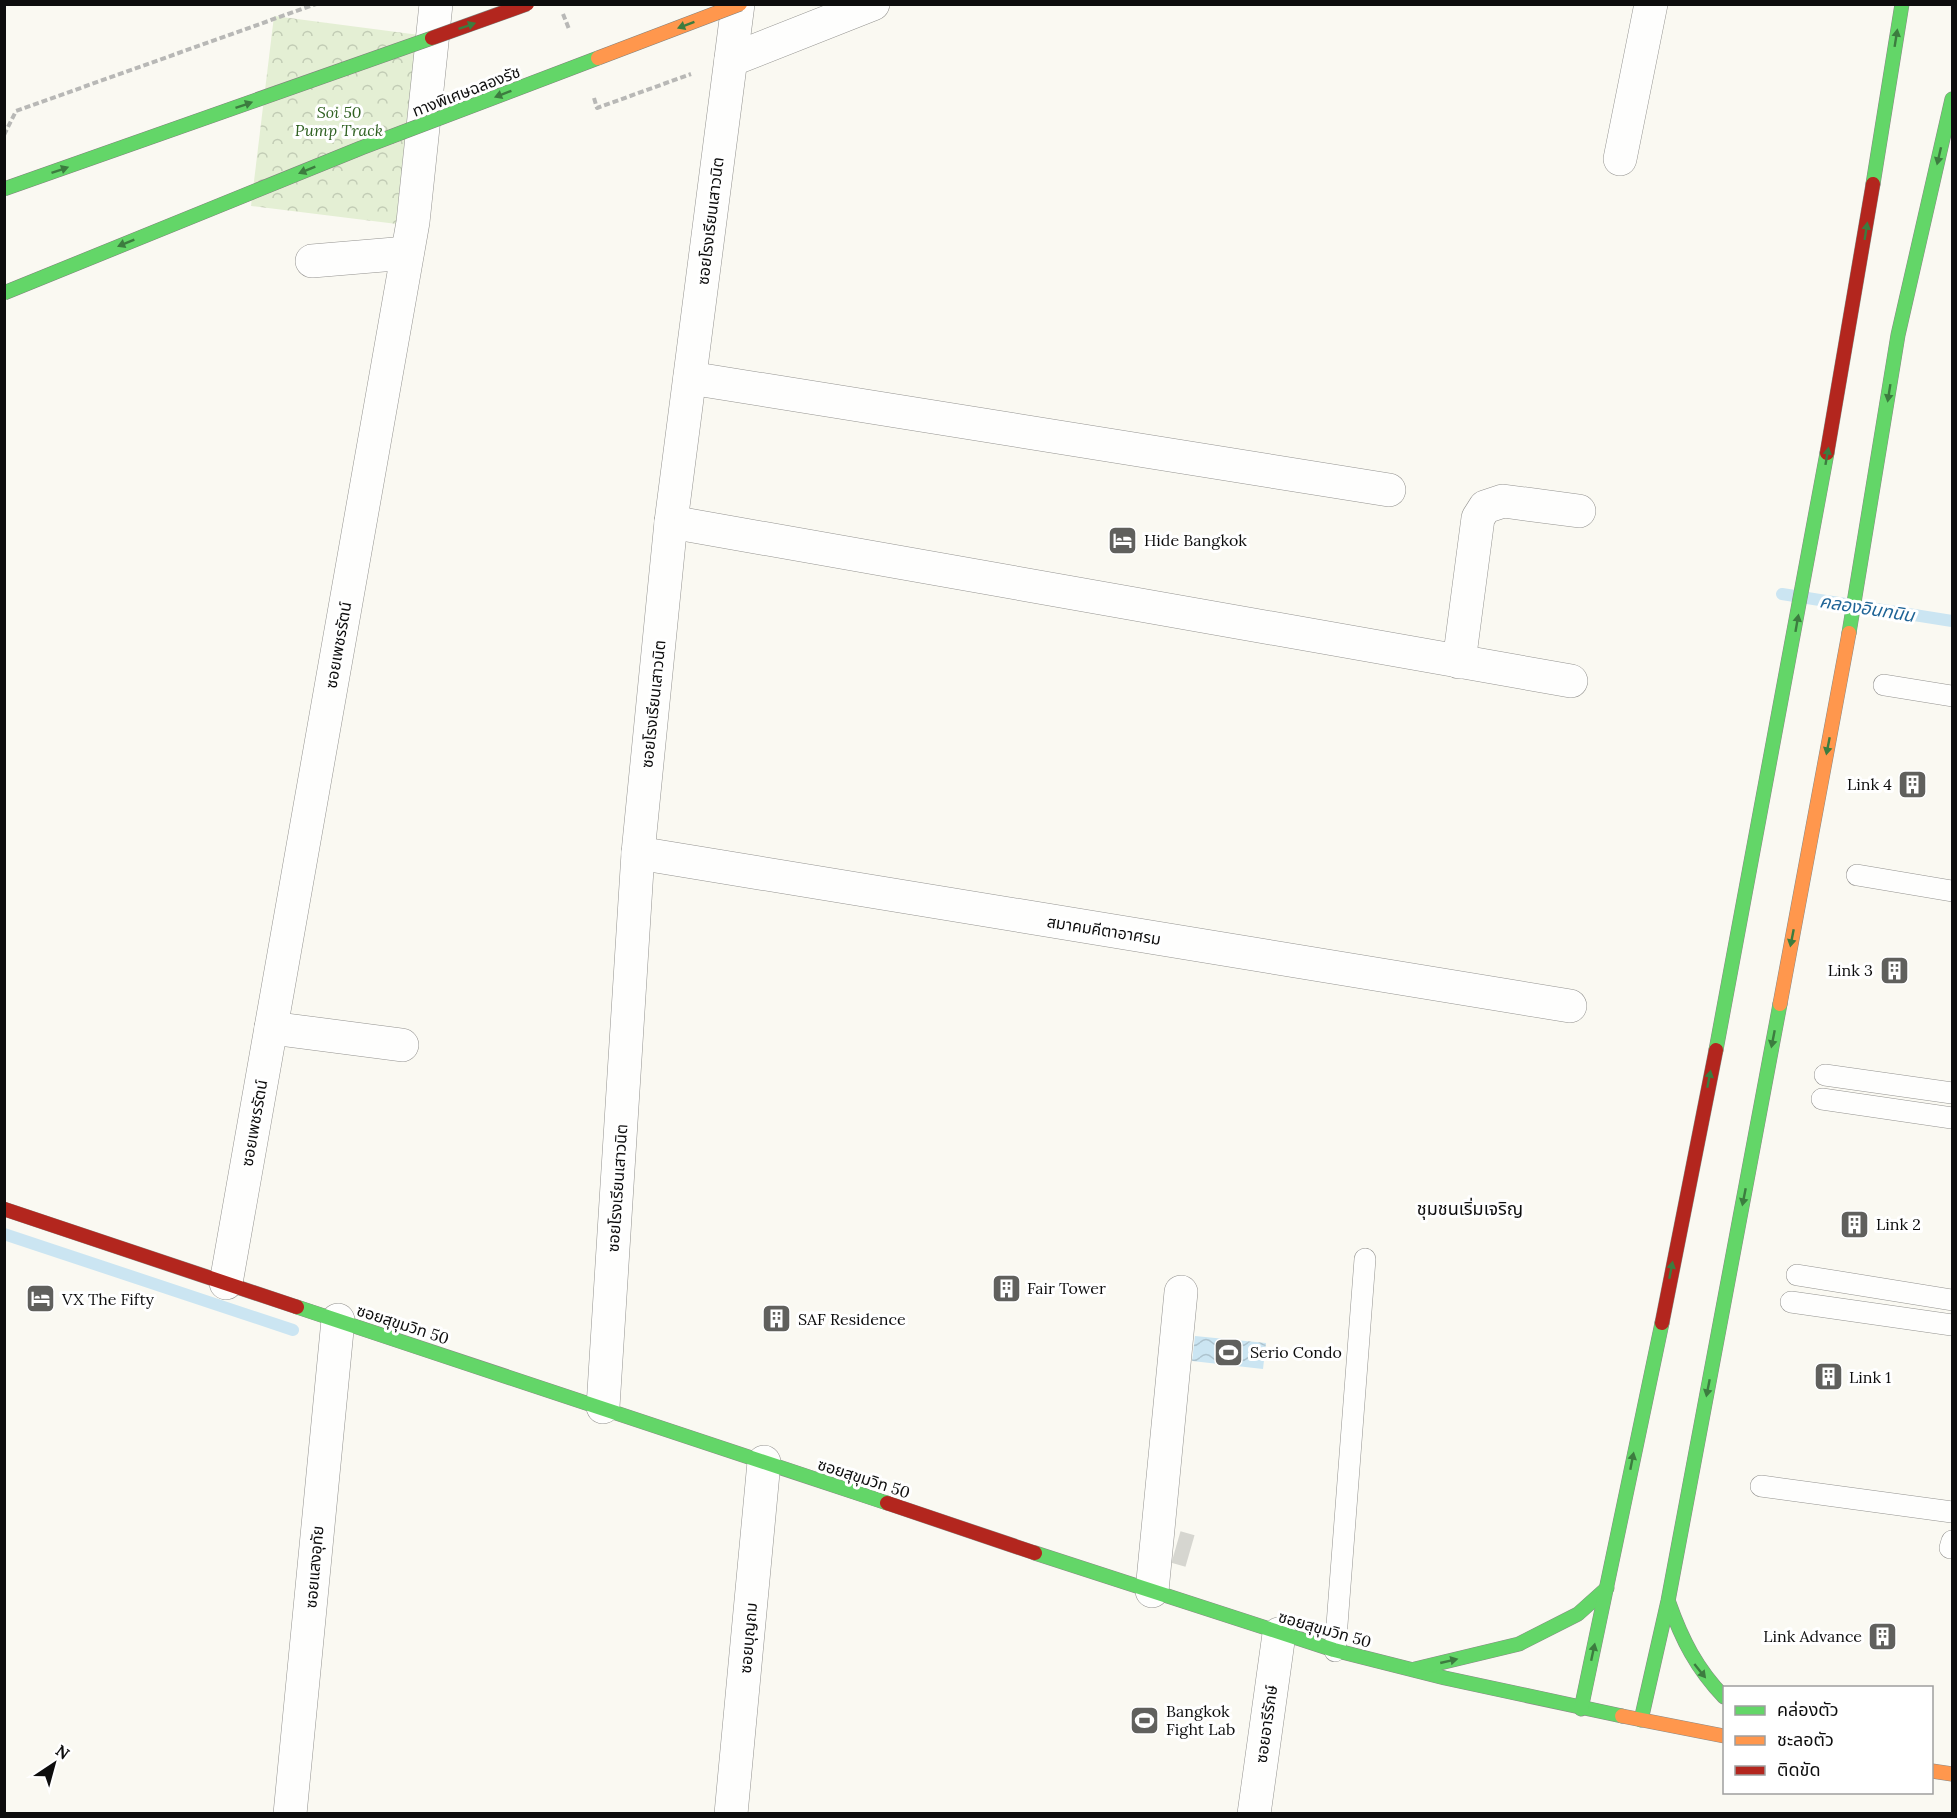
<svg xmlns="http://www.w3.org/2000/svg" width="1957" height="1818" viewBox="0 0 1957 1818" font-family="Lora,'Noto Sans Thai',serif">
<defs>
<pattern id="park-crowns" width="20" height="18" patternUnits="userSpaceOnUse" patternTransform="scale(1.5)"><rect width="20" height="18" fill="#e4efd4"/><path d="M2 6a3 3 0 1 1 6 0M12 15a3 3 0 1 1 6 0" fill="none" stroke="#c2ccb5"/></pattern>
<pattern id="water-waves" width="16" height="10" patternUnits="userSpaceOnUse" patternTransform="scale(1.5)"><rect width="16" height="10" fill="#cbe5f2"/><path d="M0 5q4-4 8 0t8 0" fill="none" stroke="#adc3ce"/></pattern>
</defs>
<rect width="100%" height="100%" fill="#faf9f2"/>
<polygon fill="url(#park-crowns)" points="274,16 427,36 405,225 251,206"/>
<polygon fill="url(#water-waves)" points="1195,1336 1266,1343 1263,1369 1192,1361"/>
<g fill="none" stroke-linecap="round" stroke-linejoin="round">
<g stroke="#cbe5f2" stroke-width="12">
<polyline points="1782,594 1952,621"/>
<polyline points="4,1234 293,1330"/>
</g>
<polyline stroke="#d6d6d0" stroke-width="33" stroke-dasharray="33 16" stroke-linecap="butt" points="1176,1547 1190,1551"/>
<defs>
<g id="lane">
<polyline points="1884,685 1952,696"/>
<polyline points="1857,875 1952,891"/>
<polyline points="1825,1075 1952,1093"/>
<polyline points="1822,1099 1952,1118"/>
<polyline points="1797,1275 1952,1300"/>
<polyline points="1791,1302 1952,1325"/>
<polyline points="1761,1486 1952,1512"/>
<polyline points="1950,1548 1952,1541"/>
<polyline points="1335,1651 1365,1259"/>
</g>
<g id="street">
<polyline points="731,60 873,4"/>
<polyline points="1620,159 1651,4"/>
<polyline points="312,261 407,253"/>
<polyline points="690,378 1389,490"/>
<polyline points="671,522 1571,681"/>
<polyline points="1459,662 1478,518 1485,507 1503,501 1579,511"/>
<polyline points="638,853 1570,1006"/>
<polyline points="271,1028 402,1045"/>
<polyline points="226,1283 413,222 436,4"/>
<polyline points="603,1407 638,853 671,522 738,4"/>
<polyline points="1152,1591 1181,1292"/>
<polyline points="290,1814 338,1320"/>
<polyline points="731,1814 764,1462"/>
<polyline points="1254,1814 1279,1634"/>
</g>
<g id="fast">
<polyline points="1873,184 1902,4"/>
<polyline points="1849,633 1898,335 1952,99"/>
<polyline points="1716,1050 1827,453"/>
<polyline points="297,1307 887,1503"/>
<polyline points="1035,1553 1334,1650 1445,1678 1622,1716"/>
<path d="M1669 1603C1682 1640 1697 1669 1724 1697"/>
<polyline points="1415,1669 1519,1644 1578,1614 1607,1588"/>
<polyline points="1581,1709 1662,1323"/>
<polyline points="1641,1720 1668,1601 1780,1004"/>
</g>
<g id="slow">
<polyline points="1780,1004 1849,633"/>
<polyline points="1622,1716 1724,1736"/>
<polyline points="1932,1771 1952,1774"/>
</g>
<g id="jam">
<polyline points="1827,453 1873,184"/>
<polyline points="4,1209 297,1307"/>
<polyline points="1662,1323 1716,1050"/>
<polyline points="887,1503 1035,1553"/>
</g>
</defs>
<use href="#lane" stroke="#949390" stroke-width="22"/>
<use href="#street" stroke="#949390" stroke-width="34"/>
<use href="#fast" stroke="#8a8a87" stroke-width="15"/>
<use href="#slow" stroke="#8a8a87" stroke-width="15"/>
<use href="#jam" stroke="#8a8a87" stroke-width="15"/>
<g stroke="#b8b8b6" stroke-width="4" stroke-dasharray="6 3" stroke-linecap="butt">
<polyline points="563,14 569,29"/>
<polyline points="594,98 597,108 691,74"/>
<polyline points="4,135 16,111 316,4"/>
</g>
<use href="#lane" stroke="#fefefd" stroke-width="21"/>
<use href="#street" stroke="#fefefd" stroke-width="33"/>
<use href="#fast" stroke="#63d668" stroke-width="14"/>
<use href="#slow" stroke="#ff974d" stroke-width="14"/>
<use href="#jam" stroke="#b3261e" stroke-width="14"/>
<defs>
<g id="fast-bridge">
<polyline points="4,189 432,38"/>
<polyline points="4,293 361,148 598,58"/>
</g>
<polyline id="slow-bridge" points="598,58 740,4"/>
<polyline id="jam-bridge" points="432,38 527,4"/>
</defs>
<use href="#fast-bridge" stroke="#81817d" stroke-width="15" stroke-linecap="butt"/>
<use href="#slow-bridge" stroke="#81817d" stroke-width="15" stroke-linecap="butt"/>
<use href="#jam-bridge" stroke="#81817d" stroke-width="15" stroke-linecap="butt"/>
<use href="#fast-bridge" stroke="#63d668" stroke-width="14"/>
<use href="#slow-bridge" stroke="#ff974d" stroke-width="14"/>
<use href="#jam-bridge" stroke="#b3261e" stroke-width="14"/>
</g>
<defs><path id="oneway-solid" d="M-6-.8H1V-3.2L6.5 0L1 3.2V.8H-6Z" transform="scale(1.5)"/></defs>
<g fill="#3c7c3f">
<use href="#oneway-solid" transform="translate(686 25) rotate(159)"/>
<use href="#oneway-solid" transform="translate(467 26) rotate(-19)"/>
<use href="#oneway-solid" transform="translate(1896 38) rotate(-81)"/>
<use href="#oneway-solid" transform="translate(503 94) rotate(159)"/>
<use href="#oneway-solid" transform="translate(244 105) rotate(-19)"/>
<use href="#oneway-solid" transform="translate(1939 156) rotate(103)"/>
<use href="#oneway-solid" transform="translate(60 170) rotate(-19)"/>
<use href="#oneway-solid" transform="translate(307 170) rotate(158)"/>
<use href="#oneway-solid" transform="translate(1866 231) rotate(-81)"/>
<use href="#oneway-solid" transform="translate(126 243) rotate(158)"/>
<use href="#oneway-solid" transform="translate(1889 393) rotate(99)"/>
<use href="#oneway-solid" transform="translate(1827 456) rotate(-80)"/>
<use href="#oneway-solid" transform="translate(1797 623) rotate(-80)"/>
<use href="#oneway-solid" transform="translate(1828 746) rotate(101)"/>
<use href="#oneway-solid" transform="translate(1792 938) rotate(101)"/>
<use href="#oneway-solid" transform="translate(1773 1039) rotate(101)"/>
<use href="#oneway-solid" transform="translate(1709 1079) rotate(-79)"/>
<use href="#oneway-solid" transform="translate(1744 1197) rotate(101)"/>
<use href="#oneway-solid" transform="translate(1671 1270) rotate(-79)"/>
<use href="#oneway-solid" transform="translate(1708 1388) rotate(101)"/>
<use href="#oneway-solid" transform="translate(1632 1461) rotate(-79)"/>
<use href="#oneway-solid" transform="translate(1593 1652) rotate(-78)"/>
<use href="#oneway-solid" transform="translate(1449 1661) rotate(-13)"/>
<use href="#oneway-solid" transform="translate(1700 1671) rotate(51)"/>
</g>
<defs>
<symbol id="hotel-square" viewBox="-11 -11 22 22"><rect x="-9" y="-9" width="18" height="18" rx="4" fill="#60605d" stroke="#fff"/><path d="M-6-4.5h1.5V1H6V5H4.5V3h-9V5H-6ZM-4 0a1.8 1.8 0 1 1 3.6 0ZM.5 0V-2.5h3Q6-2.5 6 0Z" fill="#fff"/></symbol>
<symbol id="building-square" viewBox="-11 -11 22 22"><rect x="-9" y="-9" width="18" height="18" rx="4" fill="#60605d" stroke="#fff"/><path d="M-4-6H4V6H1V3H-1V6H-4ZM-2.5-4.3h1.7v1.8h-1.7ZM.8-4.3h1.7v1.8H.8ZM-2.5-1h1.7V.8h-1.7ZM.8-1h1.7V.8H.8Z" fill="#fff"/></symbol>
<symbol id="stadium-square" viewBox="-11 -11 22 22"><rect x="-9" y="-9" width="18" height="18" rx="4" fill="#60605d" stroke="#fff"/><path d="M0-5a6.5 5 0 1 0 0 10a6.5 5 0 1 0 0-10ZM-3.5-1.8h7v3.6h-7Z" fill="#fff"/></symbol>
</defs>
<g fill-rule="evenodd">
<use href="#hotel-square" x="1106" y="524" width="33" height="33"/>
<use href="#building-square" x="1896" y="768" width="33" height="33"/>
<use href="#building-square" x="1878" y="954" width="33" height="33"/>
<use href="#building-square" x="1838" y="1208" width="33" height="33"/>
<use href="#building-square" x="990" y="1272" width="33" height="33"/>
<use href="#hotel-square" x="24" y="1282" width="33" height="33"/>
<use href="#building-square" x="760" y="1302" width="33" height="33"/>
<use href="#stadium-square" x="1212" y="1336" width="33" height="33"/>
<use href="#building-square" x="1812" y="1360" width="33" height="33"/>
<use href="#building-square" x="1866" y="1620" width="33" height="33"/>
<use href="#stadium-square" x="1128" y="1704" width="33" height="33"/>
</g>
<g text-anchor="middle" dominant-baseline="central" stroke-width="6" stroke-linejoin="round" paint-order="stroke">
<g font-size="16" fill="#0d0d0d" stroke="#fff">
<text transform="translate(466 91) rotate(-21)">ทางพิเศษฉลองรัช</text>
<text transform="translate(710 221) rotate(-83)">ซอยโรงเรียนเสาวนิต</text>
<text transform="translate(338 645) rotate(-80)">ซอยเพชรรัตน์</text>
<text transform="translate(653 704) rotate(-84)">ซอยโรงเรียนเสาวนิต</text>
<text transform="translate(1104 930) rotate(9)">สมาคมคีตาอาศรม</text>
<text transform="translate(254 1123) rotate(-80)">ซอยเพชรรัตน์</text>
<text transform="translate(617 1188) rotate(-86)">ซอยโรงเรียนเสาวนิต</text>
<text transform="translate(403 1324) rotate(18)">ซอยสุขุมวิท 50</text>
<text transform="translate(864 1478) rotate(18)">ซอยสุขุมวิท 50</text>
<text transform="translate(314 1567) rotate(-85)">ซอยแสงอุทัย</text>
<text transform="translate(1325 1629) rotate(16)">ซอยสุขุมวิท 50</text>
<text transform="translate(748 1638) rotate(-85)">ซอยบุญถม</text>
<text transform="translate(1266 1724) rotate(-82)">ซอยอารีรักษ์</text>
</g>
<g font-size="16" font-style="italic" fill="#306122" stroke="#fff">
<text x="339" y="112">Soi 50<tspan x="339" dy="18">Pump Track</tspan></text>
</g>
<g font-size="16" fill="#0d0d0d" stroke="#fff" text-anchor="start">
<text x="1144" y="540">Hide Bangkok</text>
<text x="1892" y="784" text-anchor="end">Link 4</text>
<text x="1873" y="970" text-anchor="end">Link 3</text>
<text x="1876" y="1224">Link 2</text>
<text x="1027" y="1288">Fair Tower</text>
<text x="62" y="1299">VX The Fifty</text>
<text x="798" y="1319">SAF Residence</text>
<text x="1250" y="1352">Serio Condo</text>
<text x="1849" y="1377">Link 1</text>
<text x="1862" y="1636" text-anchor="end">Link Advance</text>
<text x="1166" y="1711">Bangkok<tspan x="1166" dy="18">Fight Lab</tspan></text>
</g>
<g font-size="18" font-style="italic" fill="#1f6496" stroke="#fff">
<text transform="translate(1867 608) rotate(9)">คลองอินทนิน</text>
</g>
<g font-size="18" fill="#0d0d0d" stroke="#fff">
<text x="1470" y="1208">ชุมชนเริ่มเจริญ</text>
</g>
</g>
<rect width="1957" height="1818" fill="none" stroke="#0d0d0d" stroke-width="12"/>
<rect x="1723" y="1686" width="210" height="108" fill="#ffffff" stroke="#9e9e9e" stroke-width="1.5"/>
<rect x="1735" y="1706" width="30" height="9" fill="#63d668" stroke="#9e9e9e" stroke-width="1.5"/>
<text x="1777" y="1716" font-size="18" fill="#0d0d0d">คล่องตัว</text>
<rect x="1735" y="1736" width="30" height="9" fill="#ff974d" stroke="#9e9e9e" stroke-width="1.5"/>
<text x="1777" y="1746" font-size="18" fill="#0d0d0d">ชะลอตัว</text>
<rect x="1735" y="1766" width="30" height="9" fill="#b3261e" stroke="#9e9e9e" stroke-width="1.5"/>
<text x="1777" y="1776" font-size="18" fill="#0d0d0d">ติดขัด</text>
<g transform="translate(54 1764) rotate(36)" stroke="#ffffff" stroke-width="4.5" paint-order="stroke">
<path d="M0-4.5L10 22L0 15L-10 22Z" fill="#0d0d0d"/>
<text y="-9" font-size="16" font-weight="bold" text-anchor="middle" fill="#0d0d0d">N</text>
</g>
</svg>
